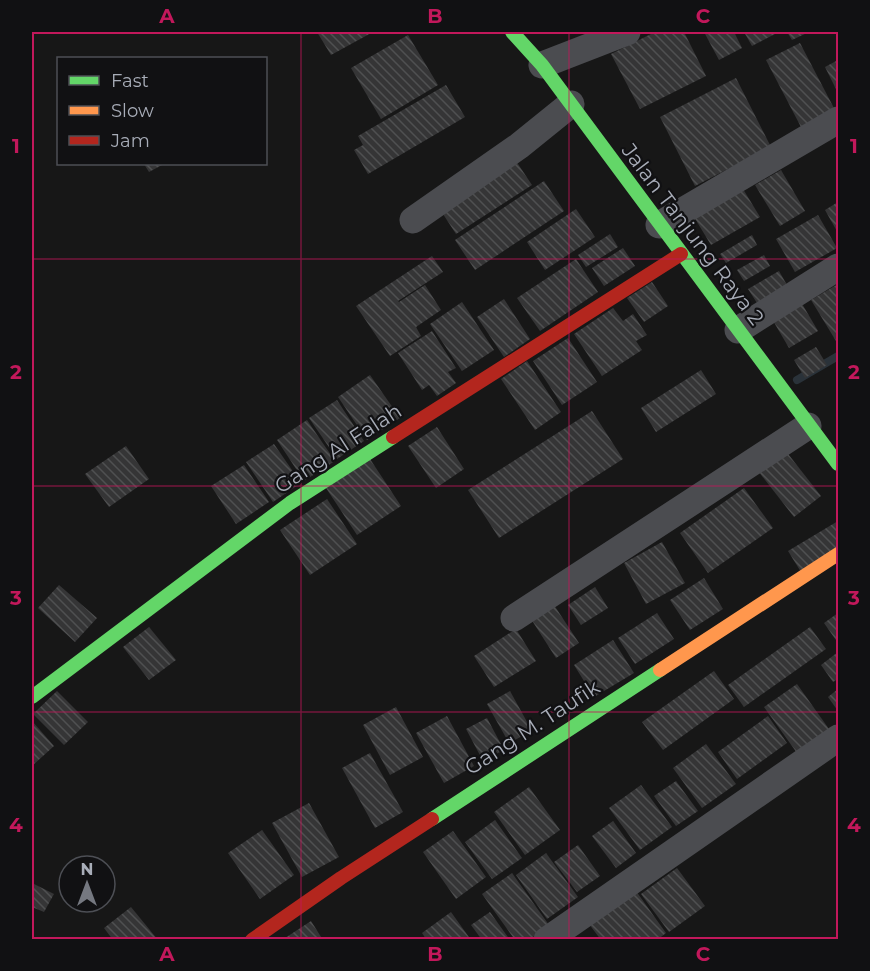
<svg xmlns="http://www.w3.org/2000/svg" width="870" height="971" viewBox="0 0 870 971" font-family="Montserrat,sans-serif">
<defs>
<pattern id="building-back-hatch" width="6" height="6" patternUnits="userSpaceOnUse" patternTransform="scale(1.5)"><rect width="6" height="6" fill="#353536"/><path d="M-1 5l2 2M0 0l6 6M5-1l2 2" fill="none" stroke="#4f5051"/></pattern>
</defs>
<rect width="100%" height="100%" fill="#171717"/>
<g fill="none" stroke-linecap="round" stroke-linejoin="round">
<polyline stroke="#2a3239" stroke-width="8" points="797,380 838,356"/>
</g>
<g fill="url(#building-back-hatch)">
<polygon points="317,32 373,32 331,55"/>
<polygon points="655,32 684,32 706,76 640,109 611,54"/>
<polygon points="704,32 734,32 742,48 719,60"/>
<polygon points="744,32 774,32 775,34 752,46"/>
<polygon points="787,32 809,32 792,40"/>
<polygon points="408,35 438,85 381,119 351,68"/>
<polygon points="800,43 836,112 802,129 766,60"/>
<polygon points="838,60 838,93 825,67"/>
<polygon points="736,78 771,147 695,186 660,117"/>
<polygon points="446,85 465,117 368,174 354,150 363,145 358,136"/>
<polygon points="516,161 532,185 456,234 441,211"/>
<polygon points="144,164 164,164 149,172"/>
<polygon points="781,170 805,211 780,226 755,185"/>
<polygon points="544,181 564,211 475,270 455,240"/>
<polygon points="743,189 760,217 711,245 694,217"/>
<polygon points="838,202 838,233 825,210"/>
<polygon points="576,209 595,237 545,270 527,242"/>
<polygon points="818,215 837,248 795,272 776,239"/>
<polygon points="610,234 618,247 586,267 578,255"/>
<polygon points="752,235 757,245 726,263 720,254"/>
<polygon points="623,248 635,266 604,286 592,268"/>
<polygon points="764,255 770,266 744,281 737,270"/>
<polygon points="432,256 443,272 398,301 399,302 425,285 441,310 416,327 421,336 390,356 356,306"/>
<polygon points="576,259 598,292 540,331 517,298"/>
<polygon points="779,271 787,285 757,303 748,289"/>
<polygon points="652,282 668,306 644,322 627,298"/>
<polygon points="838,284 838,339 836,341 811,300"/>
<polygon points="504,299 530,339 504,357 477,317"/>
<polygon points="462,302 494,350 462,371 430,324"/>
<polygon points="801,302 818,331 789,348 772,319"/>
<polygon points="613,308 623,321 633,314 647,335 636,341 642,350 602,376 574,334"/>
<polygon points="432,331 456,368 448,372 456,383 437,396 429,385 422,390 398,353"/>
<polygon points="568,338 597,382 562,405 533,361"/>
<polygon points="816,347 827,365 805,378 794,360"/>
<polygon points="527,361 561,412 535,430 501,379"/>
<polygon points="701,370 716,394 656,432 641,408"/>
<polygon points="370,375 400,418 367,440 338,397"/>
<polygon points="337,400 364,441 337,459 309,418"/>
<polygon points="592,411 623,459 499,538 468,490"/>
<polygon points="307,420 335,461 304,481 277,440"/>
<polygon points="437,427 464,469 436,488 408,446"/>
<polygon points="274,444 301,483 273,502 246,462"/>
<polygon points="126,446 149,479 109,507 85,474"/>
<polygon points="785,450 821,496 794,517 758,471"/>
<polygon points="370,459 401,506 357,535 326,488"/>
<polygon points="244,465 269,502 236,524 211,486"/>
<polygon points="744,488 773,528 708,573 680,533"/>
<polygon points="327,499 357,544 310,575 280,530"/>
<polygon points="838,521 838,550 801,572 788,551"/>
<polygon points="662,542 685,583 646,604 624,563"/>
<polygon points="704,578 723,609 690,630 670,600"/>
<polygon points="59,585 97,618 75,642 38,608"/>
<polygon points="595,587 608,608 581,625 568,605"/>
<polygon points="554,605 579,643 556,658 531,619"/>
<polygon points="657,613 674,639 635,664 618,638"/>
<polygon points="838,613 838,643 824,623"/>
<polygon points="149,627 176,660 149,680 123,647"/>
<polygon points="810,627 826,649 744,707 728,685"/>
<polygon points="516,629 536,661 494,687 474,656"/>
<polygon points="613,640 634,673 594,697 574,665"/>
<polygon points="838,652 838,679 833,682 821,665"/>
<polygon points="714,671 734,699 663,750 642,722"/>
<polygon points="797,684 829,729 797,753 764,707"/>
<polygon points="838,689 838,711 828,697"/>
<polygon points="57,691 88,722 64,745 33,714"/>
<polygon points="510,691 532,731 509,743 487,704"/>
<polygon points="396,707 423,757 390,775 363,725"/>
<polygon points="447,716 474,766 444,783 416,733"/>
<polygon points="768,716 787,743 737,779 718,752"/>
<polygon points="487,718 504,750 483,761 466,729"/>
<polygon points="32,721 54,746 32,766"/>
<polygon points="706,744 736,784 702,808 673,768"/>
<polygon points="370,753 403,812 375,828 342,768"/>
<polygon points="676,781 698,811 676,826 654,796"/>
<polygon points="641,785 672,827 640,850 609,808"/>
<polygon points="529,787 560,830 525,855 494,812"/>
<polygon points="309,803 339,857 302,877 272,823"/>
<polygon points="495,820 522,858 492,879 465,842"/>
<polygon points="613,821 636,853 616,868 592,836"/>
<polygon points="262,830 294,875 260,899 228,853"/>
<polygon points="453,831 486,877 456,899 423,852"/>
<polygon points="578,845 600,876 577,892 554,862"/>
<polygon points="546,853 578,897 547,919 516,875"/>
<polygon points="677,868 705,906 669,932 641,894"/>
<polygon points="512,873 549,925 529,940 515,940 482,894"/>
<polygon points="32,883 54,894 44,912 32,907"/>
<polygon points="636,891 666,933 657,940 601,940 589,924"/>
<polygon points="131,907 158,940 113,940 104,928"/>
<polygon points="451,912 471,940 427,940 422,933"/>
<polygon points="490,912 510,940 482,940 471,925"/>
<polygon points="311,921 323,940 282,940"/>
</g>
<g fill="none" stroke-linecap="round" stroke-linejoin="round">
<g stroke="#4b4c50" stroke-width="27">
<polyline points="542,65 627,32"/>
<polyline points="413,220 519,146 571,104"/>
<polyline points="659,225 838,120"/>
<polyline points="738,330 838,267"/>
<polyline points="514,618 808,426"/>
<polyline points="547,940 838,738"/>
</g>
<g stroke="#63d668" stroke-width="14">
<polyline points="512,32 542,65 838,464"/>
<polyline points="32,697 290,503 393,437"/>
<polyline points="432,819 660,670"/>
</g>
<polyline stroke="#ff974d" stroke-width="14" points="660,670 838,554"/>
<g stroke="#b3261e" stroke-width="14">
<polyline points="393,437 681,254"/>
<polyline points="252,940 341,878 432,819"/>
</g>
</g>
<path fill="none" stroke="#c2185b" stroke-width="1.5" stroke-opacity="0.55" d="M301 32V940M569 32V940M32 259H838M32 486H838M32 712H838"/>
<g text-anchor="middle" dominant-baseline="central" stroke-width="4.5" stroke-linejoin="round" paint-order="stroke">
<g font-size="21" fill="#a8adb8" stroke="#111113">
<text transform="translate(693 234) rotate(53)">Jalan Tanjung Raya 2</text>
<text transform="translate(338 448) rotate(-33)">Gang Al Falah</text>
<text transform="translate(532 727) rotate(-33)">Gang M. Taufik</text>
</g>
</g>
<rect width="870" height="971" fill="none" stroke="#111113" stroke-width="66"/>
<rect x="57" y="57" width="210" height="108" fill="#111113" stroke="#4d4f55" stroke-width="1.5"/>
<rect x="69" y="76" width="30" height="9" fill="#63d668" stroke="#4d4f55" stroke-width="1.5"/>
<text x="111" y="87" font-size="18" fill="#a8adb8">Fast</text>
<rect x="69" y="106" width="30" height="9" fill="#ff974d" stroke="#4d4f55" stroke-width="1.5"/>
<text x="111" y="117" font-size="18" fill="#a8adb8">Slow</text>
<rect x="69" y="136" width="30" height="9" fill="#b3261e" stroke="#4d4f55" stroke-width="1.5"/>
<text x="111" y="147" font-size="18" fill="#a8adb8">Jam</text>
<g transform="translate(87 884)"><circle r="28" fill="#111113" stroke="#4d4f55" stroke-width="1.5"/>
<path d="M0-4.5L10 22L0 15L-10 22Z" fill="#757880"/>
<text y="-9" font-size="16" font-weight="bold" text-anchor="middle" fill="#a8adb8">N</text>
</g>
<rect x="33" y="33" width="804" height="905" fill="none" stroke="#c2185b" stroke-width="2"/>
<g font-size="20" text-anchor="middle" font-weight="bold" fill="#c2185b">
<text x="167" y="23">A</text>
<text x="435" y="23">B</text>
<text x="703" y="23">C</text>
<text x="16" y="153">1</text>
<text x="854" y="153">1</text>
<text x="16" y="379">2</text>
<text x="854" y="379">2</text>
<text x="16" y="605">3</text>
<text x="854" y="605">3</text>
<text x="16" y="832">4</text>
<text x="854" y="832">4</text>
<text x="167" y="961">A</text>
<text x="435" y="961">B</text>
<text x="703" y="961">C</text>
</g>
</svg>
